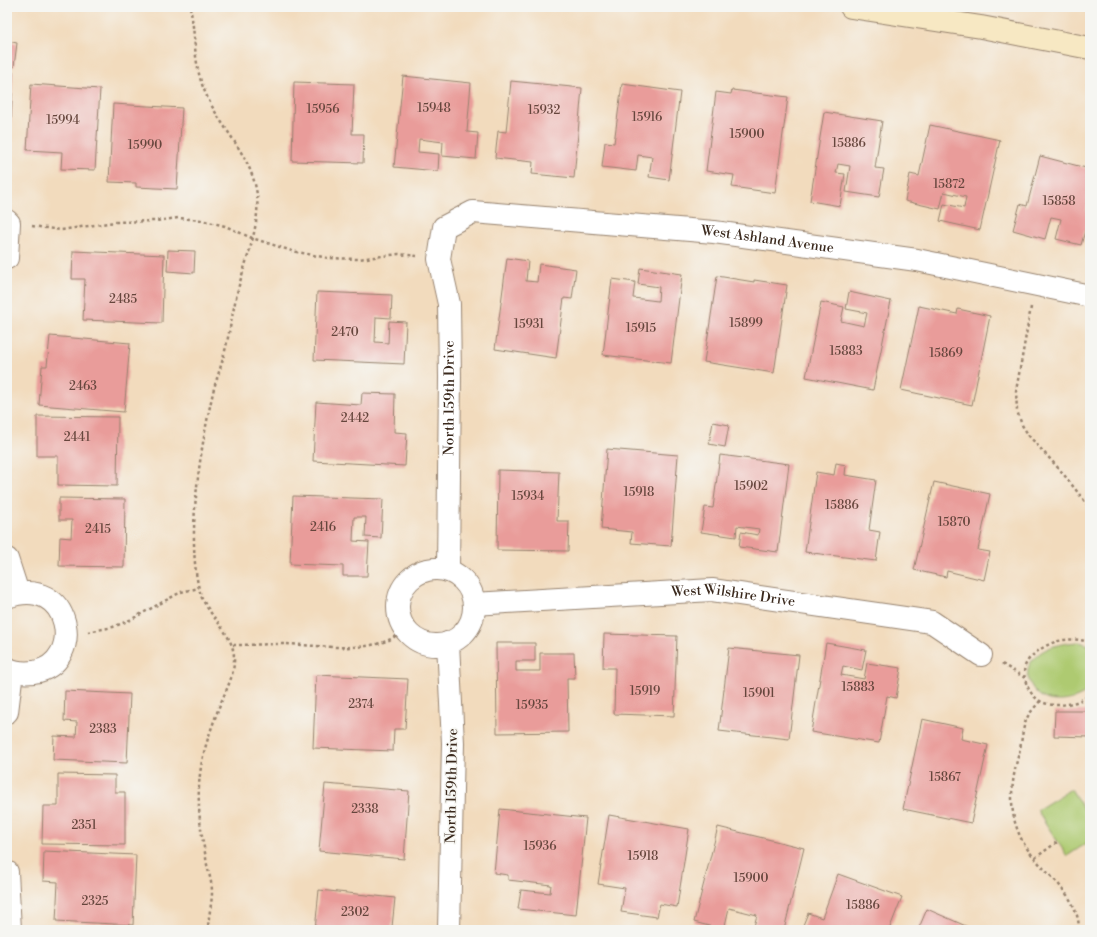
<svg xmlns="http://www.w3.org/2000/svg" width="1097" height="937" viewBox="0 0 1097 937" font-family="'Libre Bodoni',serif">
<rect width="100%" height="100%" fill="#f6f6f2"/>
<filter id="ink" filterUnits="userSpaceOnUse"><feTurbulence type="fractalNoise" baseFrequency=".025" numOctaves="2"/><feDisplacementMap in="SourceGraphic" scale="8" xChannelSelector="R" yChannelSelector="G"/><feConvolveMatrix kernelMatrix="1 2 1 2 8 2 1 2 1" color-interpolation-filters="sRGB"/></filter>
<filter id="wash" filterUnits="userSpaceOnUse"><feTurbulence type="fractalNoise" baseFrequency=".012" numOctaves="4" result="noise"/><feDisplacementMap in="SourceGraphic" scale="16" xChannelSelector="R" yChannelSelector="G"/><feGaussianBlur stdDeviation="0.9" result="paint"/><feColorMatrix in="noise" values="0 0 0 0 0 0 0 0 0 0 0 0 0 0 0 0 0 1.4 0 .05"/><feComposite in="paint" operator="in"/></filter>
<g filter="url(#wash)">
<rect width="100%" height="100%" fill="#f2dbbd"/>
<g fill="#aeca71" stroke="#747a48">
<path d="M1079 642 1086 644 1090 646V689C1083 696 1073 700 1062 701 1056 701 1049 701 1044 698 1033 693 1023 676 1030 664 1040 647 1061 643 1079 642Z"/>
<polygon points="1071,789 1090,819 1090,841 1067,856 1037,810"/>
</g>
<g id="blocks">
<g fill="#e99c9a">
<polygon points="7,41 17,43 14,67 7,66"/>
<polygon points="7,72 13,72 10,149 7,149"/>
<polygon points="403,76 471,83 467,132 478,133 476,159 442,156 443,142 419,139 418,152 439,154 438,171 394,167"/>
<polygon points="511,81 582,88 574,178 532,174 533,162 495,158 498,131 506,132"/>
<polygon points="294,82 354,84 352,134 364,134 363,163 292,161"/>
<polygon points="31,84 100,89 95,170 61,169 62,152 27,150"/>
<polygon points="622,84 680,92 669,180 649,177 652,157 638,155 636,171 602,167 605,142 614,143"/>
<polygon points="732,90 788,97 775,193 732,187 734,175 706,171 716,92 731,94"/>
<polygon points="113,104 182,108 177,189 136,187 136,183 109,182"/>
<polygon points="824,112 882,121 875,168 884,169 879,197 846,192 850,166 838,164 836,173 845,174 840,206 810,201"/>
<polygon points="930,125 1000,140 980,230 940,221 944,204 964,208 966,197 944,192 940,209 905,201 910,174 919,176"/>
<polygon points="1040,156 1090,169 1090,197 1086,211 1090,212 1090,225 1087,224 1081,245 1056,239 1061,219 1051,217 1045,239 1013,230 1020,204 1027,206"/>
<polygon points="168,250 195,251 194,273 167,271"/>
<polygon points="73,251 164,255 162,323 83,320 85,279 72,279"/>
<polygon points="507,258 528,261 526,281 537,282 539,264 576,269 572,299 564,298 556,358 495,349"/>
<polygon points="640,268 682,274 671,363 603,355 612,279 635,282 633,298 658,301 659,287 638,284"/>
<polygon points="717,276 754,282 754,280 787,285 774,373 704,362"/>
<polygon points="317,292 392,295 391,318 376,317 375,342 388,343 389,321 406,322 404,364 314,360"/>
<polygon points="849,292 891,301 873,390 806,377 821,302 844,307 841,321 864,326 867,313 846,309"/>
<polygon points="919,306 957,314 958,309 990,316 972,405 901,390"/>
<polygon points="50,336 130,343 124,412 39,405 42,366 47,366"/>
<polygon points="362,393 395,394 394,432 407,433 405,466 313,461 316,402 361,405"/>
<polygon points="37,416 118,417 117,486 58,485 58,456 37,456"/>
<polygon points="713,422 729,425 725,447 709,444"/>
<polygon points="607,449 678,455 671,546 631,543 632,532 601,529"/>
<polygon points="720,455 789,464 778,552 739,547 741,532 758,535 759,529 737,526 736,537 701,532 705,507 713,508"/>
<polygon points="836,463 846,465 845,475 876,480 869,530 880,532 876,561 805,552 816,472 834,475"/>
<polygon points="498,470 559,472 557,521 569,521 568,551 497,550"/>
<polygon points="934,482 990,494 978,550 990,552 984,580 947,571 946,577 914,570"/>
<polygon points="293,496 383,499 381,538 365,537 366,517 354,517 353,541 369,542 367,576 343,576 343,566 290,564"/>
<polygon points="59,498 125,499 124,567 59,566 60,537 71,538 72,520 59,520"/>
<polygon points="604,634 677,636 674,716 614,714 615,668 603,668"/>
<polygon points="496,643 535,643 535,661 516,661 516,671 540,671 540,653 574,653 575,678 567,678 568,732 497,733"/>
<polygon points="826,643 866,650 862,670 843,666 841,675 864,679 867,663 901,668 896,698 887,696 879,743 811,732"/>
<polygon points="729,648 799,655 789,739 719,731"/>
<polygon points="316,675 408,679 405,729 394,729 393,751 313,748"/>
<polygon points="65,691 130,694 127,763 53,760 54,736 76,737 77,722 64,721"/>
<polygon points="1055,711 1090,711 1090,737 1054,736"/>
<polygon points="922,719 963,728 961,739 988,745 971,823 903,809"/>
<polygon points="58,774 115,775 115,792 125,792 125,845 42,844 43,806 58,806"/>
<polygon points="325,784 409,791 404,859 319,851"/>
<polygon points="500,809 586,818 576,915 518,909 521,890 550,893 551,885 508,880 508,875 494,873"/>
<polygon points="609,815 689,829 677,907 660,904 657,917 621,912 625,888 598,884"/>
<polygon points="718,827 804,848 784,930 753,930 757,915 729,908 724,930 694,922"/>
<polygon points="44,851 136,855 133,925 56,921 58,882 43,881"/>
<polygon points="838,874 902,897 889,930 801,930 808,913 822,918"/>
<polygon points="319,890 395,898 392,927 404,928 404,930 315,930"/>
<polygon points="927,909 975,930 918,930"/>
</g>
</g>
</g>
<g filter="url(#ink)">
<use href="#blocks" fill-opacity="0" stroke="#96826e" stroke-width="1"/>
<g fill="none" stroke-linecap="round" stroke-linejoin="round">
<defs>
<g id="street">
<polyline points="7,221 9,223 7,258"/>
<polyline points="7,559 18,593"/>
<circle cx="436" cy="607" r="38"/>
<path id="s1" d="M448 570 450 377 449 304 439 259 444 227 473 212 714 232 917 260 1090 296"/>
<path d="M7 597C72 573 86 664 34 672 24 673 15 673 7 668"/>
<path id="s2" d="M474 604 712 590 932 622 981 655"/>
<polyline points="448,643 453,743 449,930"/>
<polyline points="7,712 12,671"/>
<polyline points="7,872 10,930"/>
</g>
<polyline id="secondary" points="851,7 981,27 1090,48"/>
</defs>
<use href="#street" stroke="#96826e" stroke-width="24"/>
<use href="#secondary" stroke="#96826e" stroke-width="24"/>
<g stroke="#96826e" stroke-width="2.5" stroke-dasharray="3 3" stroke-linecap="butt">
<path d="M190 7C196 35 193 65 205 92 220 128 252 155 257 195 260 227 246 259 238 289 233 310 230 330 225 351 222 363 218 375 214 388 206 423 199 461 196 497 193 524 192 573 202 598 211 618 233 634 234 657 235 675 226 690 219 707 212 727 204 747 201 767 196 798 200 828 206 858 207 869 212 880 212 892 212 904 208 917 208 930"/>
<polyline points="32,226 61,230 115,222 156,221 178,218 201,220 225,226 252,238 292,251 328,258 358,259 399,254 417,256"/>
<polyline points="1031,307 1016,391 1017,411 1022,425 1029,436 1061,471 1090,508"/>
<polyline points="88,632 113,627 130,620 181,592 199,588"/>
<path d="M1090 642C1071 637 1054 639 1038 651 1034 654 1029 658 1027 662 1020 672 1027 691 1036 698 1042 704 1051 705 1059 705 1071 704 1081 702 1090 694"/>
<path d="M233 645C250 645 267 644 285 644 316 645 362 653 391 639 396 637 399 630 403 625"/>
<polyline points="1002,664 1025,678"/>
<path d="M1040 701C1036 706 1030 712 1027 718 1022 728 1022 742 1019 753 1012 778 1008 807 1018 831 1023 846 1035 859 1046 871 1062 887 1079 905 1079 930"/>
<polyline points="1035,858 1057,842"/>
</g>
<use href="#street" stroke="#fff" stroke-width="22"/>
<use href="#secondary" stroke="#f7e8c3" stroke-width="22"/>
</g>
</g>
<g text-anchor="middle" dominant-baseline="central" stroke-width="3" stroke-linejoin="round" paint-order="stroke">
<g font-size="12" fill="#66463d">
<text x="434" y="108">15948</text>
<text x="323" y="109">15956</text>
<text x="544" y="110">15932</text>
<text x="647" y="117">15916</text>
<text x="63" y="120">15994</text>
<text x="747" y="134">15900</text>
<text x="849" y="143">15886</text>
<text x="145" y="145">15990</text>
<text x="949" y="184">15872</text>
<text x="1059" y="201">15858</text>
<text x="123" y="299">2485</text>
<text x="746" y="323">15899</text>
<text x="529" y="324">15931</text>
<text x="641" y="328">15915</text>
<text x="345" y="332">2470</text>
<text x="846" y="351">15883</text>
<text x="946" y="353">15869</text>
<text x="83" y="386">2463</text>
<text x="355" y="418">2442</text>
<text x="77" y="437">2441</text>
<text x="751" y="486">15902</text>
<text x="639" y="492">15918</text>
<text x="528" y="496">15934</text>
<text x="842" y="505">15886</text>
<text x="954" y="522">15870</text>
<text x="323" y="527">2416</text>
<text x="98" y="529">2415</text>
<text x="858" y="687">15883</text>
<text x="645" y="691">15919</text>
<text x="759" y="693">15901</text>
<text x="361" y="704">2374</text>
<text x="532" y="705">15935</text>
<text x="103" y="729">2383</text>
<text x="945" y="777">15867</text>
<text x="365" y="809">2338</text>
<text x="84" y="825">2351</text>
<text x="540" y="846">15936</text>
<text x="643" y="856">15918</text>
<text x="751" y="878">15900</text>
<text x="95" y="901">2325</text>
<text x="863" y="905">15886</text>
<text x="355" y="912">2302</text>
</g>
<g font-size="14" fill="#3b2a1e" stroke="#f6f6f2">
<text stroke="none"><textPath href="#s1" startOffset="673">West Ashland Avenue</textPath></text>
<text stroke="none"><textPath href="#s1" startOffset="172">North 159th Drive</textPath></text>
<text stroke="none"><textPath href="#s2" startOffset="260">West Wilshire Drive</textPath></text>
<text transform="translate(452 786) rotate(-89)">North 159th Drive</text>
</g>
</g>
<rect width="1097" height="937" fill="none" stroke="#f6f6f2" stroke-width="24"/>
</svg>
